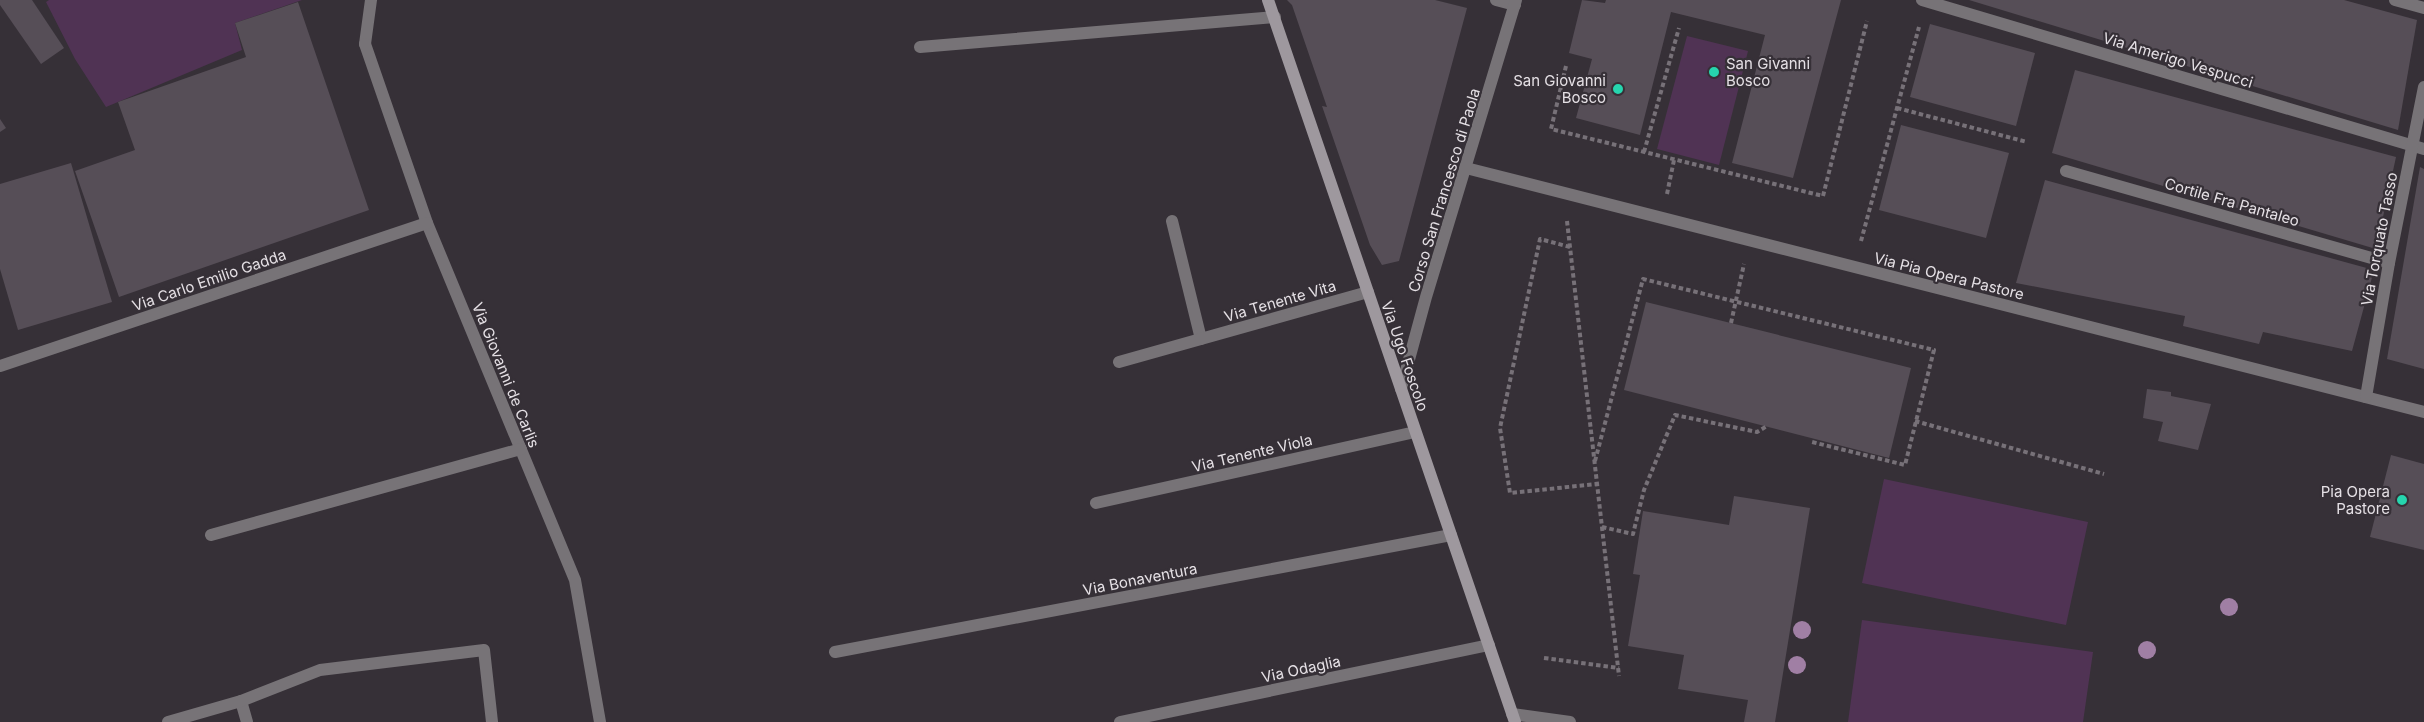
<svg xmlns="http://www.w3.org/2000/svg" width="2424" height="722" viewBox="0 0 2424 722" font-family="Inter,sans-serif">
<rect width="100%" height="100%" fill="#363037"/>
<g fill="#503354">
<polygon points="49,0 302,0 235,23 242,50 106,107 75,59 46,2"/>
<polygon points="1687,36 1748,51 1719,165 1657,149"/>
<polygon points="1884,479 2088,522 2066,625 1862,583"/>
<polygon points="1862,620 2093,652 2083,722 1848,722"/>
</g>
<g fill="#564e57">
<polygon points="0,0 32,0 64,48 41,64 0,5"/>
<polygon points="1287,0 1435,0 1467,8 1399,261 1382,265 1370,245 1322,106 1327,107 1292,5"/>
<polygon points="1582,0 1605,3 1606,0 1841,0 1793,178 1732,163 1765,35 1671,12 1640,135 1576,118 1592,59 1569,53"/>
<polygon points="1969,0 2344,0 2417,20 2398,130"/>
<polygon points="298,2 369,210 119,297 75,171 135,150 118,102 246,57 235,23"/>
<polygon points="1930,24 2035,53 2016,126 1910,97"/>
<polygon points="2075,70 2396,157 2376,249 2052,153"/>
<polygon points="0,119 6,128 0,132"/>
<polygon points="1901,125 2009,153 1986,238 1879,210"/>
<polygon points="71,163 112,302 18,330 0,269 0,184"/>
<polygon points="2420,167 2424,169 2424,369 2387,359"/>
<polygon points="2045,180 2374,270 2352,351 2263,332 2259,344 2183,326 2185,316 2016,283"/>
<polygon points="1646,302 1911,368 1889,458 1624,390"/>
<polygon points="2147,389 2171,392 2171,396 2211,404 2198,450 2158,441 2163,422 2143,418"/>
<polygon points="2391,455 2424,464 2424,550 2370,537"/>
<polygon points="1734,496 1810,508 1775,722 1744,722 1748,700 1678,689 1684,655 1628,646 1640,575 1633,574 1643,511 1729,525"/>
</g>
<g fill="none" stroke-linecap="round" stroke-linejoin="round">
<g stroke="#777178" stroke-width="4" stroke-dasharray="4.5 3" stroke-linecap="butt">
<polyline points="1566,66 1551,129 1823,196 1867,21"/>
<polyline points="1897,108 2027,142"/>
<polyline points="1644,152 1679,28"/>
<polyline points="1667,194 1674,160"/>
<polyline points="1567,221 1619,676"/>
<polyline points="1861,241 1919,27"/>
<polyline points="1570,247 1540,239 1500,428 1510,493 1597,484"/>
<polyline points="1731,323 1744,264"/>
<polyline points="1915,421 2104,474"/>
<polyline points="1595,461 1643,279 1934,350 1905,465 1812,442"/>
<polyline points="1602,527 1633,534 1644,490 1675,415 1757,432 1767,426"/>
<polyline points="1544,658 1619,668"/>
</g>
<g stroke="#777377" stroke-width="12">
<polyline points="1496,0 1515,5"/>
<polyline points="1922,0 2424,149"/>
<polyline points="2395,0 2424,8"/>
<polyline points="365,44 371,0"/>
<polyline points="2066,171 2389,263"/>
</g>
<g stroke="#777377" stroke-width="12">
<polyline points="365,44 427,223 575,580 600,722"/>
<polyline points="920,47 1275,17"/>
<polyline points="1466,168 2424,412"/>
<polyline points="1172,221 1201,339"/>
<polyline points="1119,362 1368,292"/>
<polyline points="0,366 427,223"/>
<polyline points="1401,389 1426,297 1516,0"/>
<polyline points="2366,397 2389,263 2424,87"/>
<polyline points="1096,503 1415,432"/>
<polyline points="211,535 521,449"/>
<polyline points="835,652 1451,535"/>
<polyline points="241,701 247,722"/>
<polyline points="1512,714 1570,722"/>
<polyline points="168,722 241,701 320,670 484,650 492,722"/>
<polyline points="1120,722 1489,645"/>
</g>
<polyline stroke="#9e989e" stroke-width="12" points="1268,0 1515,722"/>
</g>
<g fill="#a07fa4">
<circle cx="2229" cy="607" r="9"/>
<circle cx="1802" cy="630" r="9"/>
<circle cx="2147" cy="650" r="9"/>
<circle cx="1797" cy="665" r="9"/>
</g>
<g fill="#26d5ae" stroke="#363037" stroke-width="2">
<circle cx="1714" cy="72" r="6"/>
<circle cx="1618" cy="89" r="6"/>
<circle cx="2402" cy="500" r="6"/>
</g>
<g text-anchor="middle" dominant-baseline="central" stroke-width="4.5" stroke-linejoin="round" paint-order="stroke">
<g font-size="15" fill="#e5e0e5" stroke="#363037">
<text transform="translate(2178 60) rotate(17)">Via Amerigo Vespucci</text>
<text transform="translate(1444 190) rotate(-73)">Corso San Francesco di Paola</text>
<text transform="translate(2232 202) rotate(16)">Cortile Fra Pantaleo</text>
<text transform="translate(2379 239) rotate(-79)">Via Torquato Tasso</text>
<text transform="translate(1949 276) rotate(14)">Via Pia Opera Pastore</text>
<text transform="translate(209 280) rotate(-19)">Via Carlo Emilio Gadda</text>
<text transform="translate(1280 301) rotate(-16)">Via Tenente Vita</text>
<text transform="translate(1405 356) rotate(71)">Via Ugo Foscolo</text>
<text transform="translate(506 375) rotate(68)">Via Giovanni de Carlis</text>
<text transform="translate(1252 453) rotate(-13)">Via Tenente Viola</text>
<text transform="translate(1140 579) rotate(-11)">Via Bonaventura</text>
<text transform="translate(1301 669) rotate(-12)">Via Odaglia</text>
</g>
<g font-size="15" fill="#e5e0e5" stroke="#363037" text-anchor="end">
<text x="1726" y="63" text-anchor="start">San Givanni<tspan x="1726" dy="17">Bosco</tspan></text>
<text x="1606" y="80">San Giovanni<tspan x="1606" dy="17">Bosco</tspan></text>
<text x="2390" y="491">Pia Opera<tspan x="2390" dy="17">Pastore</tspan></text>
</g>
</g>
</svg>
